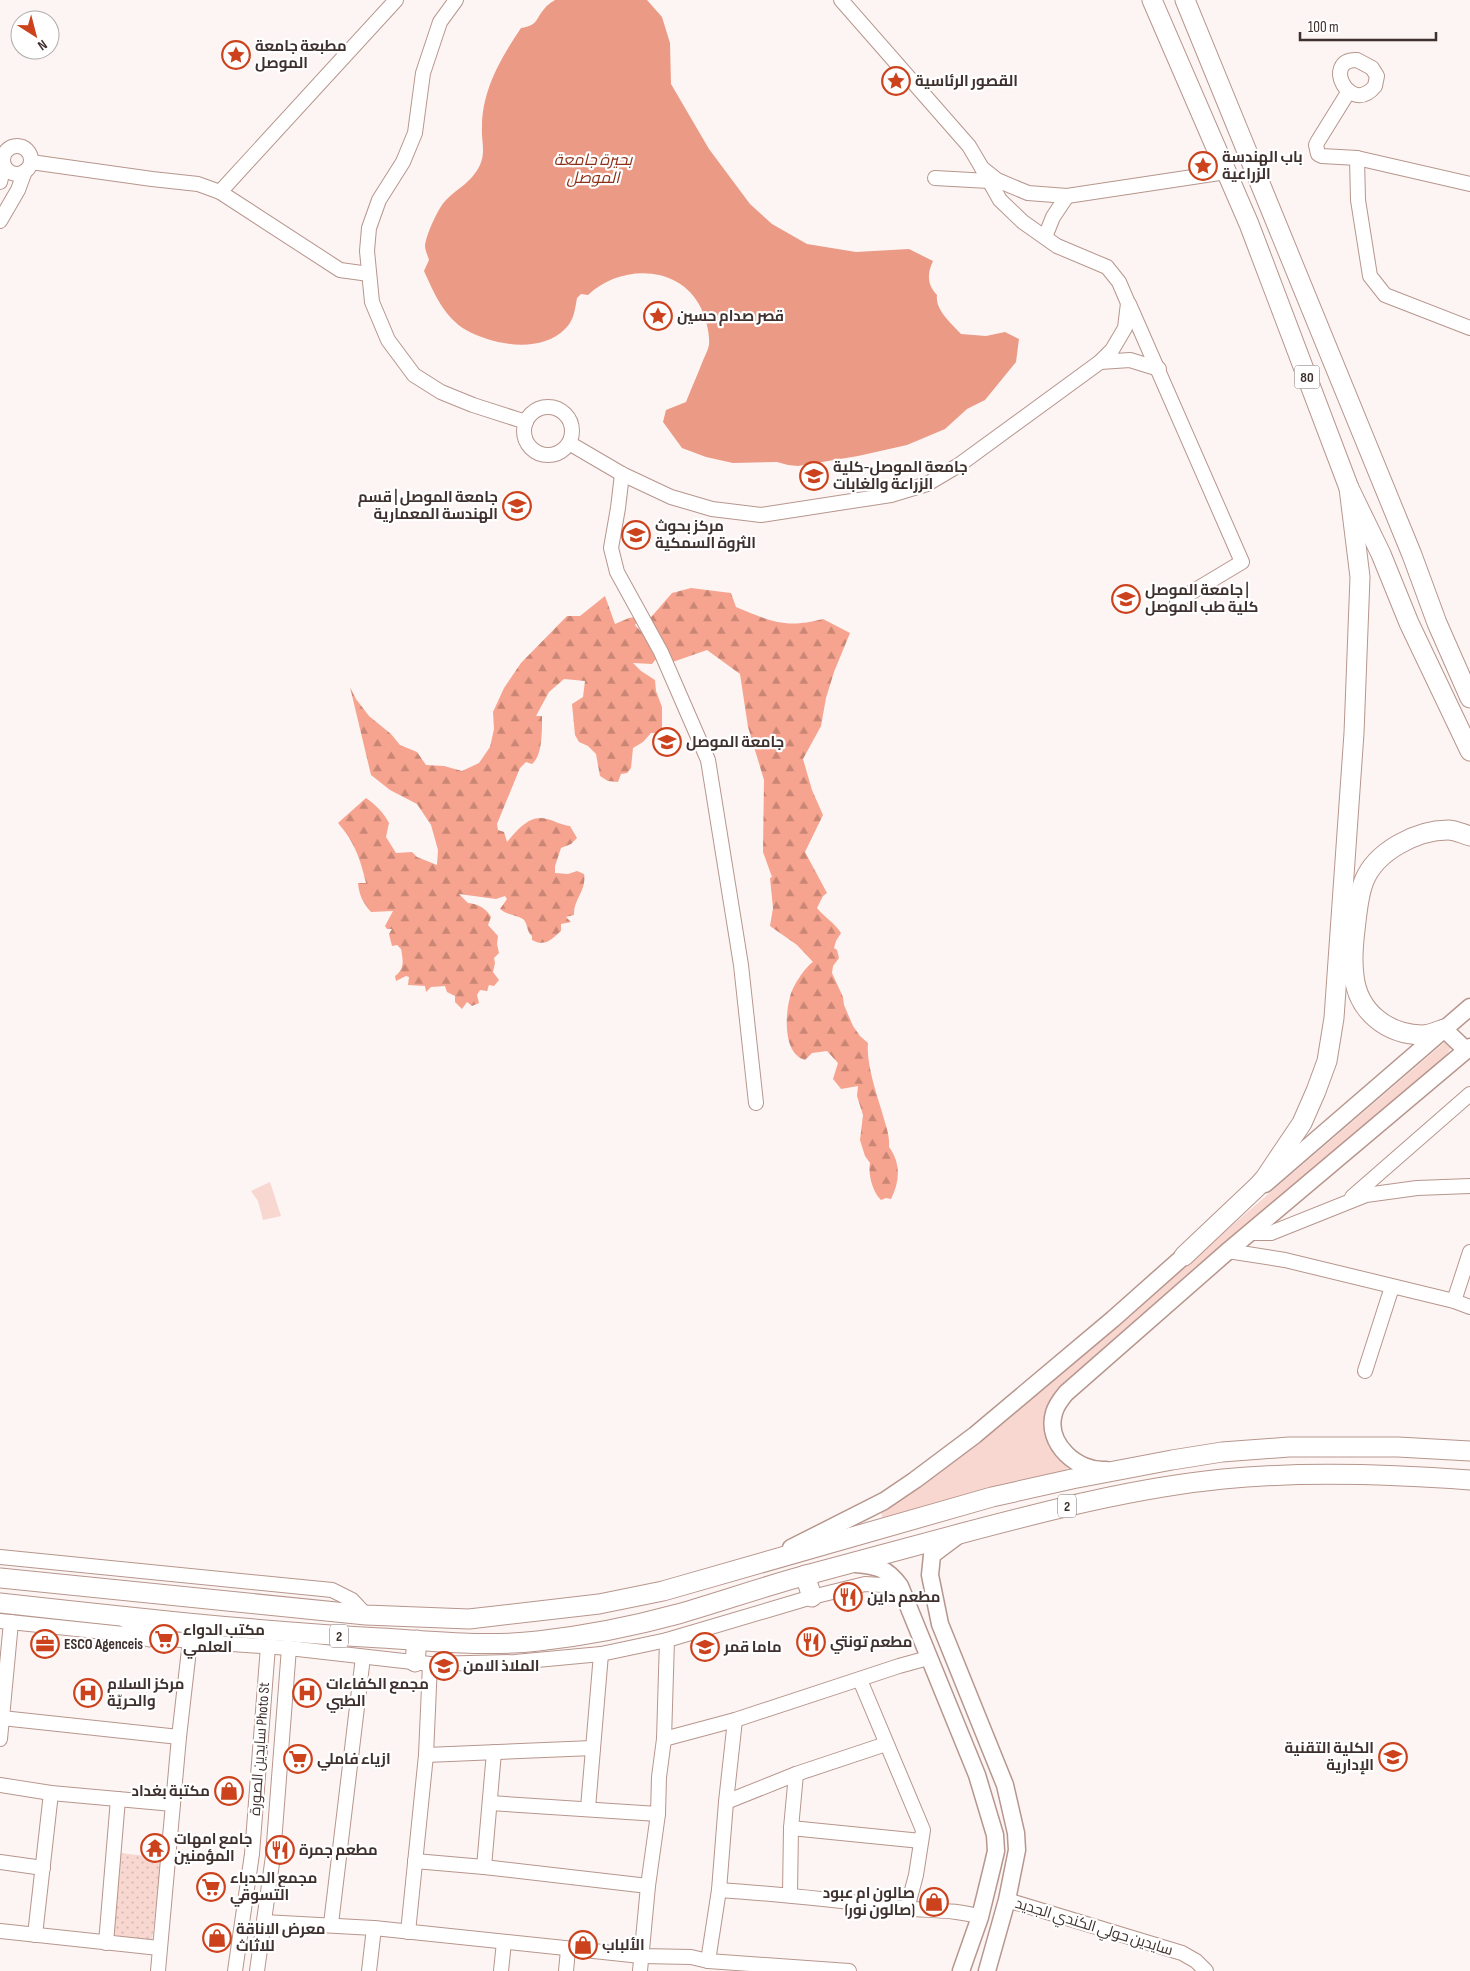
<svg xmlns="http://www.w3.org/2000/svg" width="1470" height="1971" viewBox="0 0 1470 1971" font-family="'Sofia Sans Condensed',Cairo,sans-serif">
<defs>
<pattern id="forest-firs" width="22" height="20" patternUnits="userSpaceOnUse" patternTransform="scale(1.25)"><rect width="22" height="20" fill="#f6a48f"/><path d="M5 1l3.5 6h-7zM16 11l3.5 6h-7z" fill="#c98675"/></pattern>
<pattern id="park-dots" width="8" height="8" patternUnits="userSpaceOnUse" patternTransform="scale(1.25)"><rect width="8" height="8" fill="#f7d7cf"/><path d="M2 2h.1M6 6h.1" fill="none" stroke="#d5b9b2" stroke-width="1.8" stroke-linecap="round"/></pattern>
</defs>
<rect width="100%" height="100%" fill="#fcf5f3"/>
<g fill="#f7d7cf">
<polygon points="1445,1042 1449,1042 1451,1048 1446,1056 1061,1388 1053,1397 1070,1466 1064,1472 882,1518 881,1510 918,1489 978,1444"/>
<polygon points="270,1182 281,1216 263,1220 258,1201 251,1191"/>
</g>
<path fill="url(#forest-firs)" d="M691 588 731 593 736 607C770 621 785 629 823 619L850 633 834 672 826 698 821 726 803 759 812 790 823 815 805 852 827 893 823 896 817 908C824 917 835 923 841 933L836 941 834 948 837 950 839 958 833 966 832 973 843 997 844 1005 853 1026 860 1036 868 1043C866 1063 876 1092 882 1112 885 1124 890 1134 889 1147 901 1163 900 1181 891 1199L886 1198 881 1200C872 1191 868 1174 870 1163L865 1156 860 1140 863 1115 857 1096 858 1086 841 1089 833 1079 838 1063 827 1051 812 1053 805 1060C783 1054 785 1015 790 997 792 987 805 967 813 962L797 945 770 926 773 908 770 878 772 877 763 852 764 780 748 727 740 674 707 650 667 664 661 653 652 664 633 663 641 671 655 680 656 691 662 707V733H651L643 742 633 748 631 768 627 773 621 774 618 782 608 781 600 776 596 754 588 746 579 742 575 735 572 704 583 697 585 681 564 679 549 692 536 716H542C542 728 543 756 532 764L526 762 520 768 497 824 498 830 504 832 507 842C517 831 529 814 547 819 555 821 561 825 570 826L577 838 571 844 561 848 555 866V873L568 874 577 871 584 874C587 890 573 900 574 915L566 917 571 922 561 924V931C551 940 545 947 532 940V936C526 931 528 923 523 919 516 915 507 915 500 909L507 899 505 896 496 899 459 894 468 903C478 904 486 908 491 917L488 925 498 936 497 944 499 953 494 958 495 963 493 972 499 980 494 986 489 985 487 991 480 990 477 995 479 1003 472 1006 467 1002 462 1009 455 1002V996L447 992 445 986 431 987 426 992 425 986 408 985 409 977 406 976 396 981 395 976C405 969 403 960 401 949L397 945 392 946 389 934 392 929H387L385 926 393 911 371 912C363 903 359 895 358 883H366C360 858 355 843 338 823L366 798C375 804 384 813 389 823L386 837 396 853 412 852 417 857 437 865 438 850 431 825 417 804 390 790 371 775 350 687 356 699 369 716 391 734 400 745 417 752 426 765 444 766 462 771 479 763 490 747 494 729 493 712 504 688 521 663 567 616H580L605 596 615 624 629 618 641 616 635 625 644 635 646 623 672 593Z"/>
<polygon fill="url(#park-dots)" points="121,1853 162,1858 152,1940 111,1935"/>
<path fill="#eb9a85" d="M555 0H647L662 17 670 43 671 84 709 149 750 204 772 224 807 244 856 252 909 249 933 261C927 274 927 284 937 295 935 310 951 323 961 334L986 336 1005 332 1019 339 1016 362 985 400 967 409 945 429 907 445 858 456 798 466 788 465 777 462 733 463 706 457 682 448 663 422 666 410 686 402C691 389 697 376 702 363 704 357 708 351 709 345 710 333 706 319 701 308 680 264 620 264 588 295L581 294 577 298C575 309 574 321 565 329 540 354 493 345 466 330 444 317 434 293 424 271L429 260C428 256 425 250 425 246 426 235 438 208 446 200 459 187 471 183 480 165 486 152 481 140 482 127 482 90 501 58 521 28 539 25 535 19 545 8 547 5 552 2 555 0Z"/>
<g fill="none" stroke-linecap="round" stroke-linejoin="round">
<defs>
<g id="minor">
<polyline points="456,0 440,22 423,73 415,133 403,162 379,200 369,228 367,251 372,302 388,340 414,375 441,392 473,405 526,422"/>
<polyline points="841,0 969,146 982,168 997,180 1028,193 1067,196 1226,172"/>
<path d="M1357 60 1372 68 1377 76 1375 86C1350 117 1321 59 1357 60Z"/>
<polyline points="1349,91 1318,141 1316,145 1318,154 1322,156 1357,158 1470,184"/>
<circle cx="17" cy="160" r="14"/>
<polyline points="1357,158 1358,200 1370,276 1385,295 1470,328"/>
<polyline points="31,162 152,179 198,184 220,192 340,270 369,274"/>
<polyline points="935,178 989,181"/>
<polyline points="0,182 4,166"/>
<polyline points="220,192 396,0"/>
<polyline points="0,221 18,190 25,171"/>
<polyline points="1045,237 1053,217 1067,196"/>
<polyline points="1129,304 1242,562 1177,601"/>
<polyline points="1100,362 1130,360 1159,369"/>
<circle cx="548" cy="431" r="24"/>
<polyline points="569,443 622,474 671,497 712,509 761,515 891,495 927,484 959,465 1100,362 1112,350 1125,328 1128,303 1119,282 1107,267 1057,246 1023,222 1000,200 982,168"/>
<polyline points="622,474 618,508 611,548 617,572 661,652 708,760 741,965 756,1103"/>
<polyline points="1352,1197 1470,1094"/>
<polyline points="1250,1233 1271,1233 1366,1195 1417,1188 1470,1186"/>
<polyline points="1228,1251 1285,1260 1454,1301 1470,1307"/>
<polyline points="1454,1301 1470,1252"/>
<polyline points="1365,1371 1392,1287"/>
<polyline points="0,1557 332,1590 352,1600 366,1615"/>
<polyline points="0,1621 190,1641 289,1648 430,1664 515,1662 601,1654 667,1640 812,1597 865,1584 900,1586"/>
<polyline points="860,1680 923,1830 916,1875 907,1909"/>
<polyline points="2,1718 179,1737"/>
<polyline points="0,1739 11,1622"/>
<polyline points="664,1739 735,1720 899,1666 928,1658"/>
<polyline points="426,1755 593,1748"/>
<polyline points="0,1785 51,1793 173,1804"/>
<polyline points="726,1802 796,1774 886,1744"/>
<polyline points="490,1803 658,1814"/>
<polyline points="588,1808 601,1654"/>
<polyline points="791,1828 921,1841"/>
<polyline points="415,1861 484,1867 648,1886"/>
<polyline points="0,1862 43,1868"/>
<polyline points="484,1867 494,1752"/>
<path d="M719 1890C781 1894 842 1901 903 1908 929 1911 955 1909 980 1917"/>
<polyline points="790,1894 791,1828 796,1774"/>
<polyline points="1007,1900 1182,1953 1196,1961 1206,1971"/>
<polyline points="264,1922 374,1928 641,1956 691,1957 708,1961 849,1971"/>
<polyline points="331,1924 363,1657"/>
<polyline points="0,1931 159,1948"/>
<polyline points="408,1932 426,1755 430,1664"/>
<polyline points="35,1935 51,1793"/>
<polyline points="106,1943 118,1799"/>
<polyline points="708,1961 719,1890 726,1802 735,1720"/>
<polyline points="158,1971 179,1737 190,1641"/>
<polyline points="235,1971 252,1854 268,1646"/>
<polyline points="257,1971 273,1856 289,1648"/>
<polyline points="369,1971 374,1928"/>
<polyline points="501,1971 504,1942"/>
<polyline points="566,1971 568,1950"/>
<polyline points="640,1971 648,1886 658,1814 659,1777 664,1739 667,1640"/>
</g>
<g id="major">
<polyline points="1444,1029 1466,1050"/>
<polyline points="1265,1184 1470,1007"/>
<path d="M1106 1470C1078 1472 1045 1444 1054 1413 1056 1405 1061 1399 1066 1393L1228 1251 1470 1047"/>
<polyline points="956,1537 932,1555 930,1575 940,1624 1005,1785 1016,1833 1017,1850 1007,1900 987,1971"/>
<polyline points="791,1548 884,1501 915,1480 975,1435 1113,1319 1193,1248"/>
<path d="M856 1564C877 1566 887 1568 900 1586L977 1775 995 1835 996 1851 992 1868 980 1917 961 1971"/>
</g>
<g id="highway">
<polyline points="1152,0 1249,224 1349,488 1381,554 1409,623 1470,751"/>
<polyline points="1185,0 1412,555 1437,623 1470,698"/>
<path d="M1444 1029C1438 1031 1429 1035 1422 1035 1387 1034 1358 1012 1354 976 1352 961 1353 946 1355 930 1357 914 1358 896 1364 881 1376 851 1417 830 1448 830 1455 830 1463 834 1470 836"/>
<polyline points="1184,1256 1258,1186 1265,1178 1302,1123 1316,1091 1327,1061 1334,1018 1354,733 1360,577 1349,488"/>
<polyline points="805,1575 812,1597"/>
<polyline points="0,1578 366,1615 469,1619 599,1604 663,1591 992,1497 1072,1479 1172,1460 1222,1452 1289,1447 1398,1447 1470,1451"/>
<path d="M0 1603C126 1617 253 1631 381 1638 432 1641 487 1647 538 1641 583 1636 634 1626 678 1614 723 1601 768 1585 814 1573 862 1560 911 1547 959 1534 1046 1511 1133 1488 1223 1479 1305 1471 1388 1474 1470 1480"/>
<polyline points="125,1617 149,1637"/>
<polyline points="415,1662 417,1640"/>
</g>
</defs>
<use href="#minor" stroke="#b7968d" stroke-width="16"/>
<use href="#major" stroke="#b7968d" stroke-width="19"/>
<use href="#highway" stroke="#b7968d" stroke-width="21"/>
<use href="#minor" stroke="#fff" stroke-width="14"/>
<use href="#major" stroke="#fff" stroke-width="16"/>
<use href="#highway" stroke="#fff" stroke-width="19"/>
</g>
<defs>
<symbol id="sight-ring" viewBox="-11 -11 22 22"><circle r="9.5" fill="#fff" stroke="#cb421c" stroke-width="1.5"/><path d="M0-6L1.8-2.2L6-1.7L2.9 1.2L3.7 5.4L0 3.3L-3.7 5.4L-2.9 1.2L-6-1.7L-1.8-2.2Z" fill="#cb421c"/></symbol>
<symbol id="school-ring" viewBox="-11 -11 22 22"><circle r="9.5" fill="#fff" stroke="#cb421c" stroke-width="1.5"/><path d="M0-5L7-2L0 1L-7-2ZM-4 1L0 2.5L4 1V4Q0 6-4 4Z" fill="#cb421c"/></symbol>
<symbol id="university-ring" viewBox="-11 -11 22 22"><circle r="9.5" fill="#fff" stroke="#cb421c" stroke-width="1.5"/><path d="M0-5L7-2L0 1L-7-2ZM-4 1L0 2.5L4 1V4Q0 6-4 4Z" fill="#cb421c"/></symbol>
<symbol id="restaurant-ring" viewBox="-11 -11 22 22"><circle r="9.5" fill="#fff" stroke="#cb421c" stroke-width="1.5"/><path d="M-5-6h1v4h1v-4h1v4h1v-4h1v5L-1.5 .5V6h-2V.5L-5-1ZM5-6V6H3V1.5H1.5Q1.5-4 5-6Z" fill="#cb421c"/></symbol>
<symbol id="supermarket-ring" viewBox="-11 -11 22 22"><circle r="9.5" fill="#fff" stroke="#cb421c" stroke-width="1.5"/><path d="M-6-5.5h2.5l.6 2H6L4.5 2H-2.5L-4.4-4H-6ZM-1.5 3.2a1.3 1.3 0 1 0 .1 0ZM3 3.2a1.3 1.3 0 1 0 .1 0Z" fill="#cb421c"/></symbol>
<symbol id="office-ring" viewBox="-11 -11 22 22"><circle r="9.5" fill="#fff" stroke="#cb421c" stroke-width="1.5"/><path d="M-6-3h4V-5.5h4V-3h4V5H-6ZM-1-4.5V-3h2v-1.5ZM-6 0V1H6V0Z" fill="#cb421c"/></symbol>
<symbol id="hospital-ring" viewBox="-11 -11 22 22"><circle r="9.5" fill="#fff" stroke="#cb421c" stroke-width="1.5"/><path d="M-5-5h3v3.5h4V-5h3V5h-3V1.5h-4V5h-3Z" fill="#cb421c"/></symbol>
<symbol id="shop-ring" viewBox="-11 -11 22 22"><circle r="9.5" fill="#fff" stroke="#cb421c" stroke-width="1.5"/><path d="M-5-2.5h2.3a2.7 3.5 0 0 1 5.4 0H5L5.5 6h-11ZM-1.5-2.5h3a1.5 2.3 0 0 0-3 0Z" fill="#cb421c"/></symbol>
<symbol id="temple-ring" viewBox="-11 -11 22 22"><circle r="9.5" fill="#fff" stroke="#cb421c" stroke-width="1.5"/><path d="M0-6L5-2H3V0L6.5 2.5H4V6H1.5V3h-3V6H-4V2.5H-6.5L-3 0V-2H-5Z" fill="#cb421c"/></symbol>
</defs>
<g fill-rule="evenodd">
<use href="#sight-ring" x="220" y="39" width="32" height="32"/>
<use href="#sight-ring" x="880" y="65" width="32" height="32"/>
<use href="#sight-ring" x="1187" y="150" width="32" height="32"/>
<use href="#sight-ring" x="642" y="300" width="32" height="32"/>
<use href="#school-ring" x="798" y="460" width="32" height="32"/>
<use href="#university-ring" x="501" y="490" width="32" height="32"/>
<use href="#university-ring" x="620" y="519" width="32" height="32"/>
<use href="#university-ring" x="1110" y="583" width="32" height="32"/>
<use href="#university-ring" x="651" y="726" width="32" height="32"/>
<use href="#restaurant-ring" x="832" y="1581" width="32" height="32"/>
<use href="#supermarket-ring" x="148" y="1623" width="32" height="32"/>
<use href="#restaurant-ring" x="795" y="1626" width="32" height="32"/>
<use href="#office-ring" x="29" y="1628" width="32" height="32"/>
<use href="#school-ring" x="689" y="1631" width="32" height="32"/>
<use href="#school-ring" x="428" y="1650" width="32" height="32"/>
<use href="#hospital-ring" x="72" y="1677" width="32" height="32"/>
<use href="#hospital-ring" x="291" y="1677" width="32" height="32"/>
<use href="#university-ring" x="1377" y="1741" width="32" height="32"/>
<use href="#supermarket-ring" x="282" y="1743" width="32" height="32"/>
<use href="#shop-ring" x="213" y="1775" width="32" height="32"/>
<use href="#temple-ring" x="139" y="1832" width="32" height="32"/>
<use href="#restaurant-ring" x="264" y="1834" width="32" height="32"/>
<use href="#supermarket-ring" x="195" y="1871" width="32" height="32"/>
<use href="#shop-ring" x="918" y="1886" width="32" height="32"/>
<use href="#shop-ring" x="201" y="1922" width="32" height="32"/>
<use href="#shop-ring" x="567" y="1929" width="32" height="32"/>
</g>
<g text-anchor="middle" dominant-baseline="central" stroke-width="4.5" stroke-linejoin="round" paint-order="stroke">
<g fill="#fff" stroke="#786e6c" stroke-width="1">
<rect x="1294.5" y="365.5" width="25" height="23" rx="4"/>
<rect x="1058" y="1494.5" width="18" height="23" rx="4"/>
<rect x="330" y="1624.5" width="18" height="23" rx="4"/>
</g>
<g font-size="14" font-weight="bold" fill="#3e302d">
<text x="1307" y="377">80</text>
<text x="1067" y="1506">2</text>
<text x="339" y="1636">2</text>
</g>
<g font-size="15" font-weight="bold" fill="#3e302d" stroke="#fff" text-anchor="start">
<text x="255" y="46">مطبعة جامعة<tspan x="255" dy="17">الموصل</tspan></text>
<text x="915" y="81">القصور الرئاسية</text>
<text x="1222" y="157">باب الهندسة<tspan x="1222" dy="17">الزراعية</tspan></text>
<text x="677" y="316">قصر صدام حسين</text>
<text x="833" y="467">جامعة الموصل-كلية<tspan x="833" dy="17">الزراعة والغابات</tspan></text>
<text x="498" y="497" text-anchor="end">جامعة الموصل | قسم<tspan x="498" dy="17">الهندسة المعمارية</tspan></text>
<text x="655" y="526">مركز بحوث<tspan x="655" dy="17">الثروة السمكية</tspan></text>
<text x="1145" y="590">جامعة الموصل |<tspan x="1145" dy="17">كلية طب الموصل</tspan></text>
<text x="686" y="742">جامعة الموصل</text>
<text x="867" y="1597">مطعم داين</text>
<text x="183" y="1630">مكتب الدواء<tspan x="183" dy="17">العلمي</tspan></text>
<text x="830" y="1642">مطعم تونتي</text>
<text x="64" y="1644">ESCO Agenceis</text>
<text x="724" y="1647">ماما قمر</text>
<text x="463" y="1666">الملاذ الامن</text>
<text x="107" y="1684">مركز السلام<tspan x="107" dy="17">والحريّة</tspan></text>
<text x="326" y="1684">مجمع الكفاءات<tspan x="326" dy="17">الطبي</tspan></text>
<text x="1374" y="1748" text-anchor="end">الكلية التقنية<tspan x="1374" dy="17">الإدارية</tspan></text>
<text x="317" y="1759">ازياء فاملي</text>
<text x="210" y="1791" text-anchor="end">مكتبة بغداد</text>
<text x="174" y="1839">جامع امهات<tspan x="174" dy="17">المؤمنين</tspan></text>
<text x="299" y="1850">مطعم جمرة</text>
<text x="230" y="1878">مجمع الحدباء<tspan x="230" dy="17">التسوقي</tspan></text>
<text x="915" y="1893" text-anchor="end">صالون ام عبود<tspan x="915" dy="17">(صالون نور)</tspan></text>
<text x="236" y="1929">معرض الاناقة<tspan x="236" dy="17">للاثاث</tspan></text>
<text x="602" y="1945">الألباب</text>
</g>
<g font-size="15" fill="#3e302d" stroke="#fff">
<text transform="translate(260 1749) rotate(-86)">سايدين الصورة Photo St</text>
<text transform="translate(1094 1927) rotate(17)">سايدين حولي الكندي الجديد</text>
</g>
<g font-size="16" font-style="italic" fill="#8d3017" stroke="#fff">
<text x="593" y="160">بحيرة جامعة<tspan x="593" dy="18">الموصل</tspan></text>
</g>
</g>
<g transform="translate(35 35) rotate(144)"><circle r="24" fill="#ffffff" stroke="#b2acab"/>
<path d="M0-4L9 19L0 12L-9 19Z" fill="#cb421c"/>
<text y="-8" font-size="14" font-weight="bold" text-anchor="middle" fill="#3e302d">N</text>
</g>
<path d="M1300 32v8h136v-8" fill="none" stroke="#3e302d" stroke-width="2.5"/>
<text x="1308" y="32" font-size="15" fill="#3e302d" stroke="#ffffff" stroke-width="4" paint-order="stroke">100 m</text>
</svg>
